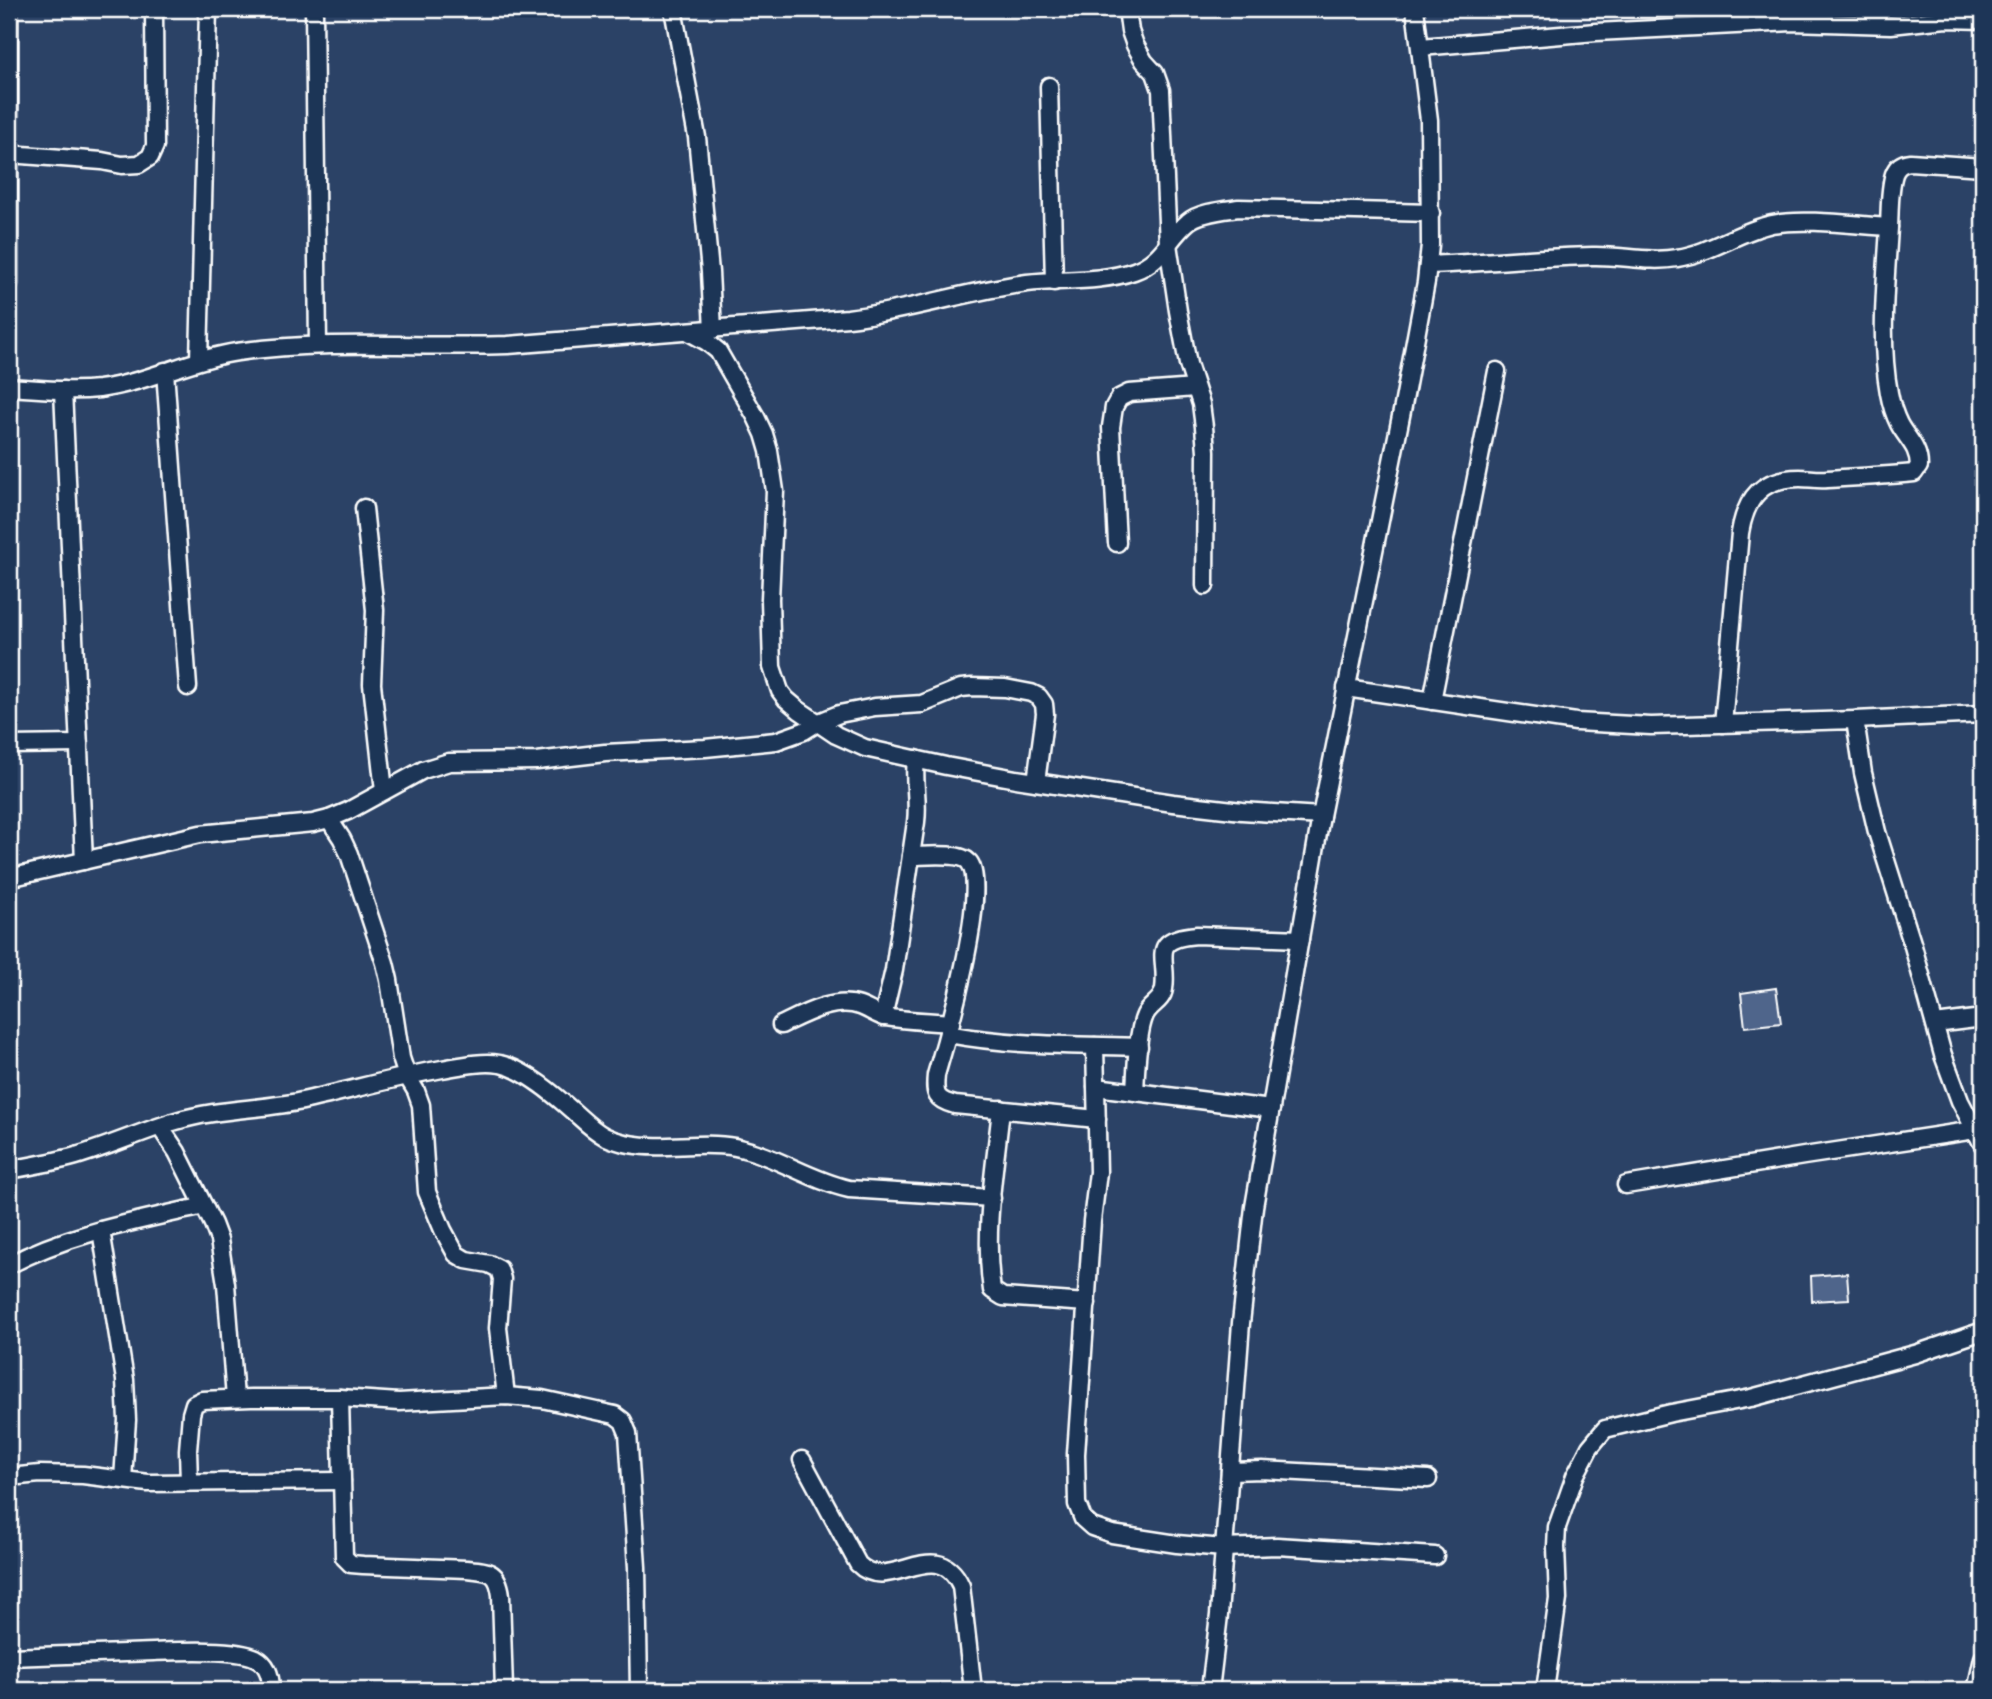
<svg xmlns="http://www.w3.org/2000/svg" width="1992" height="1699" viewBox="0 0 1992 1699" font-family="'Gochi Hand',sans-serif">
<rect width="100%" height="100%" fill="#2b4266"/>
<filter id="ink" filterUnits="userSpaceOnUse"><feTurbulence type="fractalNoise" baseFrequency=".0143" numOctaves="2"/><feDisplacementMap in="SourceGraphic" scale="14" xChannelSelector="R" yChannelSelector="G"/><feConvolveMatrix kernelMatrix="1 2 1 2 8 2 1 2 1" color-interpolation-filters="sRGB"/></filter>
<g filter="url(#ink)">
<g fill="#50658b" stroke="#fff" stroke-width="2">
<polygon points="1776,988 1781,1023 1745,1027 1741,993"/>
<polygon points="1847,1273 1849,1299 1812,1301 1811,1276"/>
</g>
<g fill="none" stroke-linecap="round" stroke-linejoin="round">
<defs>
<g id="street">
<polyline points="314,9 318,345"/>
<polyline points="673,9 697,137 710,272 713,330"/>
<polyline points="1127,9 1130,31 1135,45 1144,61 1155,73 1161,90 1168,244 1178,311 1188,364 1201,404 1204,427 1206,451 1205,586"/>
<polyline points="1421,47 1596,32 1697,27 1792,22 1891,25 1946,19 1983,20"/>
<polyline points="1049,86 1054,282"/>
<polyline points="9,154 102,161 122,165 139,164 150,157 155,146 154,9"/>
<path d="M1428 265C1482 263 1538 257 1592 256 1621 255 1649 263 1677 258 1711 253 1739 231 1772 224 1805 218 1855 225 1889 227"/>
<polyline points="9,284 9,9"/>
<polyline points="689,332 707,342 718,351 756,417 764,434 769,451 775,491 770,599 772,667 780,691 786,699 799,710 836,735 865,748 946,766 1016,779 1173,803 1242,811 1321,816"/>
<polyline points="199,360 208,9"/>
<polyline points="165,371 188,687"/>
<path d="M9 387C38 389 70 392 99 389 146 383 190 359 237 352 327 339 418 348 508 345L848 318C909 311 967 291 1027 283 1063 279 1099 283 1134 271 1161 262 1168 239 1188 222 1199 212 1225 210 1239 208L1431 213"/>
<polyline points="63,390 84,861"/>
<polyline points="364,508 375,610 372,684 384,791"/>
<polyline points="1117,543 1111,427 1114,407 1119,398 1129,393 1195,388"/>
<polyline points="1346,688 1576,722 1651,726 1855,720 1863,773 1877,832 1913,946 1943,1055 1960,1101 1983,1145"/>
<polyline points="1432,701 1497,371"/>
<polyline points="1855,720 1983,714"/>
<path d="M1723 724 1740 533C1746 497 1762 478 1800 478 1809 478 1818 480 1827 479 1856 477 1885 476 1914 473L1919 466C1919 447 1907 439 1899 424 1894 414 1891 404 1889 393 1879 339 1886 281 1889 227 1890 210 1889 190 1894 174 1897 166 1902 163 1910 162L1983 167"/>
<polyline points="9,745 79,744"/>
<polyline points="329,819 342,839 349,854 385,963 389,980 401,1058 407,1076 416,1091 421,1105 427,1192 443,1230 456,1254 466,1260 489,1264 499,1269 502,1279 498,1328 506,1396"/>
<path d="M911 856C925 856 960 852 969 862 990 887 946 1042 936 1075 934 1095 936 1100 955 1105L1097 1119"/>
<polyline points="9,878 200,834 313,823 329,819 348,811 423,770 449,762 537,761 605,753 705,748 776,741 804,731 817,723 839,714 875,707 922,704 961,688 972,687 1005,688 1031,693 1039,697 1044,704 1045,714 1036,782"/>
<path d="M883 1017 894 970 916 822C919 800 913 780 916 759"/>
<polyline points="1935,1024 1983,1018"/>
<path d="M781 1025C804 1014 835 997 860 1006 869 1009 876 1015 885 1017 907 1021 929 1021 951 1023"/>
<path d="M948 1034C1011 1046 1075 1045 1139 1047"/>
<polyline points="1095,1046 1098,1172 1092,1221 1076,1454 1077,1504 1083,1519 1092,1527 1112,1534 1177,1544 1224,1548 1277,1546 1435,1556"/>
<polyline points="1096,1087 1271,1109"/>
<path d="M1135 1092C1136 1072 1137 1032 1145 1015 1150 1004 1162 1002 1164 989 1169 958 1147 939 1197 935L1300 939"/>
<path d="M1001 1109C995 1168 983 1231 992 1290L1003 1297 1087 1303"/>
<polyline points="160,1127 177,1152 213,1224 219,1240 226,1284 235,1398"/>
<path d="M9 1170C31 1166 54 1162 76 1156 110 1146 143 1131 176 1121 219 1108 264 1110 307 1100 352 1090 396 1077 442 1069 460 1066 481 1061 500 1064 525 1069 556 1096 575 1113 584 1121 593 1130 604 1136 646 1156 691 1139 735 1147 775 1155 809 1180 849 1189L992 1198"/>
<polyline points="1626,1185 1804,1156 1975,1130"/>
<polyline points="101,1230 125,1380 127,1420 123,1479"/>
<path d="M9 1265C69 1233 138 1221 204 1206"/>
<path d="M340 1398 344 1557 351 1564 363 1565 467 1569C489 1571 498 1571 501 1595L504 1690"/>
<path d="M802 1460 858 1564C889 1596 937 1532 961 1586L973 1690"/>
<polyline points="1230,1471 1262,1470 1428,1479"/>
<polyline points="9,1477 40,1474 83,1475 148,1483 342,1481"/>
<polyline points="189,1482 188,1450 191,1414 194,1404 202,1400 251,1398 340,1398 399,1402 506,1396 542,1399 615,1415 623,1421 628,1433 637,1567 639,1690"/>
<path d="M9 1657C57 1655 106 1654 154 1652 178 1651 236 1648 256 1658 269 1665 271 1678 271 1690"/>
<polyline points="1210,1690 1219,1615 1241,1323 1254,1207 1321,816 1403,406 1426,282 1430,245 1429,120 1415,9"/>
<polyline points="1545,1690 1558,1599 1556,1547 1557,1527 1575,1476 1590,1447 1605,1429 1671,1413 1751,1398 1915,1354 1983,1331"/>
<polyline points="1976,1690 1983,1658"/>
</g>
</defs>
<use href="#street" stroke="#fff" stroke-width="21"/>
<use href="#street" stroke="#1d3557" stroke-width="16"/>
</g>
</g>
<rect width="1992" height="1699" fill="none" stroke="#1d3557" stroke-width="35"/>
<rect x="18" y="18" width="1957" height="1664" fill="none" stroke="#fff" stroke-width="2.5" filter="url(#ink)"/>
</svg>
